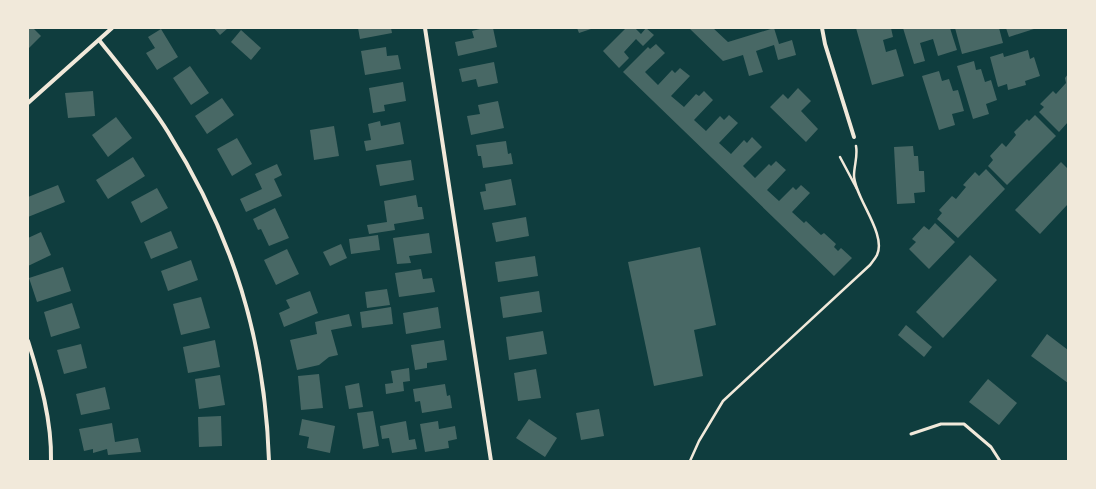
<svg xmlns="http://www.w3.org/2000/svg" width="1096" height="489" viewBox="0 0 1096 489" font-family="'Open Sans',sans-serif">
<rect width="100%" height="100%" fill="#0f3d3e"/>
<g fill="#486865">
<polygon points="28,28 33,28 41,36 28,49"/>
<polygon points="214,28 228,28 220,35"/>
<polygon points="358,28 391,28 392,33 360,39"/>
<polygon points="484,28 493,28 497,47 458,56 455,42 474,38 472,31"/>
<polygon points="577,28 594,28 579,33"/>
<polygon points="626,28 635,28 641,34 646,28 654,35 643,46 636,39 624,52 629,58 619,68 603,51"/>
<polygon points="689,28 713,28 728,42 774,28 779,44 792,40 796,55 778,60 774,45 756,51 763,72 749,76 743,55 723,61"/>
<polygon points="856,28 891,28 893,37 883,40 886,52 896,49 904,76 872,85"/>
<polygon points="903,28 950,28 957,50 938,56 933,39 920,43 925,61 914,64"/>
<polygon points="955,28 999,28 1003,43 962,54"/>
<polygon points="1006,28 1037,28 1009,37"/>
<polygon points="161,29 178,57 157,70 146,53 155,48 148,37"/>
<polygon points="241,30 261,48 251,60 231,42"/>
<polygon points="656,44 665,53 645,72 658,85 672,70 675,73 680,68 690,76 671,96 684,107 696,94 699,96 704,91 713,100 694,120 706,131 720,116 724,120 729,115 738,123 719,143 731,154 744,140 747,143 752,137 762,147 743,166 755,178 769,164 771,166 776,161 786,170 767,190 779,201 793,187 796,190 801,185 810,193 792,212 804,223 806,221 821,235 824,233 836,244 834,247 838,251 841,248 852,258 834,276 623,72 648,47 650,49"/>
<polygon points="386,47 387,56 398,55 401,69 365,75 361,51"/>
<polygon points="1028,50 1030,59 1034,57 1040,76 1025,81 1026,85 1008,90 1007,84 998,87 990,57 1003,53 1004,57"/>
<polygon points="974,61 976,70 981,69 985,82 991,80 997,100 986,104 989,114 973,119 957,66"/>
<polygon points="494,62 498,83 478,87 476,79 462,82 459,69"/>
<polygon points="190,66 209,93 191,105 173,78"/>
<polygon points="939,71 942,81 949,79 953,91 958,90 964,111 952,114 955,125 939,130 922,76"/>
<polygon points="1068,74 1068,122 1059,132 1039,112 1044,107 1040,104 1053,91 1056,94 1066,83 1065,78"/>
<polygon points="403,82 406,101 384,105 385,111 373,113 369,88"/>
<polygon points="798,88 811,101 801,111 818,129 806,142 770,107 783,94 788,99"/>
<polygon points="93,91 95,116 68,118 65,93"/>
<polygon points="222,98 234,115 207,134 195,116"/>
<polygon points="498,101 504,128 471,135 467,116 480,114 478,105"/>
<polygon points="1035,115 1056,136 1007,185 988,166 993,160 990,156 1002,143 1006,147 1016,135 1014,132 1027,119 1029,121"/>
<polygon points="116,117 132,138 108,157 92,135"/>
<polygon points="380,121 381,126 400,122 404,144 366,151 364,141 371,140 368,124"/>
<polygon points="334,126 339,156 314,160 310,130"/>
<polygon points="237,138 252,164 232,176 217,149"/>
<polygon points="506,141 508,154 511,153 513,164 483,168 481,156 478,156 476,145"/>
<polygon points="913,146 914,156 918,156 919,171 924,171 925,192 914,193 915,203 897,204 894,147"/>
<polygon points="133,157 145,176 108,199 96,180"/>
<polygon points="411,160 414,180 380,186 376,165"/>
<polygon points="1061,162 1068,169 1068,204 1040,234 1015,210"/>
<polygon points="277,164 282,175 274,179 282,196 246,212 240,199 262,189 255,174"/>
<polygon points="986,169 1005,189 958,238 937,219 942,213 939,210 952,196 956,199 966,187 963,185 975,172 979,176"/>
<polygon points="511,179 516,205 484,210 480,192 486,191 485,184"/>
<polygon points="58,185 65,202 28,217 28,197"/>
<polygon points="157,188 168,208 141,223 131,202"/>
<polygon points="416,195 418,207 422,207 424,219 394,224 395,230 369,234 367,225 387,222 384,201"/>
<polygon points="275,208 289,238 269,246 261,229 258,230 253,219"/>
<polygon points="526,217 529,236 496,242 492,223"/>
<polygon points="935,223 955,242 929,269 909,249 916,242 912,239 924,226 929,230"/>
<polygon points="171,231 178,248 151,259 144,242"/>
<polygon points="41,232 51,255 28,266 28,238"/>
<polygon points="429,233 432,253 409,256 411,263 397,264 393,238"/>
<polygon points="378,235 380,250 351,254 349,239"/>
<polygon points="341,244 347,258 330,266 323,252"/>
<polygon points="700,247 716,325 694,330 703,376 654,386 628,262"/>
<polygon points="287,249 299,274 276,285 264,260"/>
<polygon points="970,255 997,280 943,338 916,312"/>
<polygon points="535,256 538,276 498,282 495,262"/>
<polygon points="191,260 198,280 168,291 161,271"/>
<polygon points="63,267 71,291 37,302 29,278"/>
<polygon points="421,269 423,279 432,278 435,292 399,297 395,273"/>
<polygon points="387,289 390,305 367,308 365,292"/>
<polygon points="310,291 318,313 284,327 279,313 290,308 286,300"/>
<polygon points="539,291 542,312 503,318 500,297"/>
<polygon points="201,297 210,328 181,335 173,304"/>
<polygon points="72,303 80,328 51,337 44,312"/>
<polygon points="391,307 393,324 362,328 360,312"/>
<polygon points="438,307 441,328 406,334 403,313"/>
<polygon points="349,314 352,326 331,330 338,355 329,357 319,365 297,370 290,340 317,334 315,322"/>
<polygon points="906,325 932,347 924,357 898,335"/>
<polygon points="543,331 547,354 509,360 506,337"/>
<polygon points="1047,334 1068,350 1068,383 1031,356"/>
<polygon points="215,340 220,367 188,373 183,347"/>
<polygon points="444,340 447,360 427,363 427,368 415,370 411,345"/>
<polygon points="81,344 87,368 64,374 57,350"/>
<polygon points="409,368 410,381 403,382 404,391 386,394 385,384 393,383 391,371"/>
<polygon points="536,369 541,398 518,401 514,373"/>
<polygon points="319,374 323,408 301,410 298,376"/>
<polygon points="220,375 225,405 199,409 195,379"/>
<polygon points="988,379 1017,403 999,425 969,402"/>
<polygon points="359,383 363,407 349,409 345,386"/>
<polygon points="445,384 447,396 450,395 452,408 422,413 420,401 415,402 413,389"/>
<polygon points="105,387 110,409 81,415 76,394"/>
<polygon points="599,409 604,436 581,440 576,413"/>
<polygon points="373,411 379,446 363,449 357,413"/>
<polygon points="221,416 222,446 199,447 198,417"/>
<polygon points="302,419 335,426 330,453 307,448 309,437 299,435"/>
<polygon points="529,419 557,438 545,457 516,438"/>
<polygon points="406,421 409,440 415,439 417,449 392,453 389,438 382,439 380,426"/>
<polygon points="438,421 439,429 455,426 457,439 448,441 449,448 425,452 420,424"/>
<polygon points="112,423 115,442 138,438 141,452 108,455 107,449 93,453 93,449 84,451 79,429"/>
</g>
<g fill="none" stroke-linecap="round" stroke-linejoin="round">
<g stroke="#f1e9da" stroke-width="2.5">
<polyline points="840,157 857,189"/>
<path d="M690 461 699 441 723 401 870 265C872 262 875 259 877 255 887 234 855 198 854 176 854 165 858 157 856 146"/>
</g>
<polyline stroke="#f1e9da" stroke-width="3" points="911,434 941,424 964,424 991,447 1000,461"/>
<g stroke="#f1e9da" stroke-width="4">
<polyline points="425,28 491,461"/>
<polyline points="822,28 825,44 854,137"/>
<path d="M99 40C123 70 148 100 168 132 233 236 265 339 269 461"/>
<polyline points="28,103 112,28"/>
<path d="M28 341C40 379 52 421 51 461"/>
</g>
</g>
<rect width="1096" height="489" fill="none" stroke="#f1e9da" stroke-width="58"/>
</svg>
